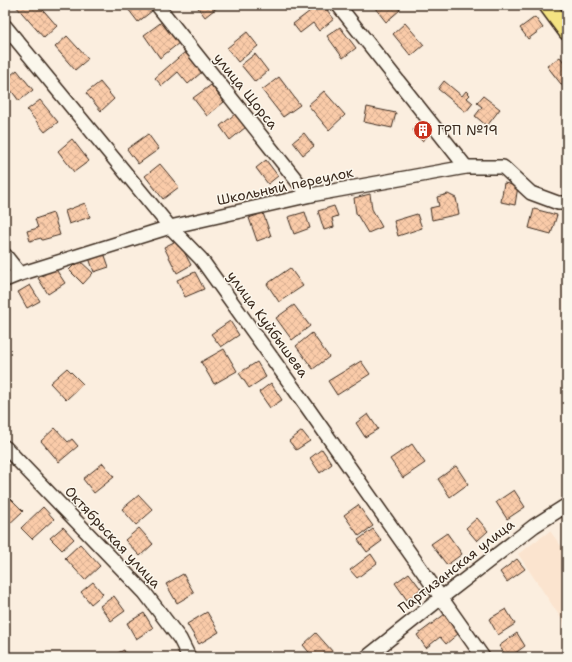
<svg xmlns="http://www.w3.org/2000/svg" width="572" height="662" viewBox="0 0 572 662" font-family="'Shantell Sans',sans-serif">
<defs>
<pattern id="building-cross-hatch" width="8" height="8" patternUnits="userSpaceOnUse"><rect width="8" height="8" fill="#facba9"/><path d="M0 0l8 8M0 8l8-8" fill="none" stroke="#d7ae91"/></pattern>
</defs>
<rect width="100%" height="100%" fill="#fbeedf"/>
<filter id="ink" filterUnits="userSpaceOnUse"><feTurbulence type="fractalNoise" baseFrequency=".025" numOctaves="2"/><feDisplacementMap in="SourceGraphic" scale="8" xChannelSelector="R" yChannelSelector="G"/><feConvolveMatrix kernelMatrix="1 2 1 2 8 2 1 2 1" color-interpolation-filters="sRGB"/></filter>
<g filter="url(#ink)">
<polygon fill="#fbe4cf" points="550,531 567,554 567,627 518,554"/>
<g fill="url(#building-cross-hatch)" stroke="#3b2a1e">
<polygon points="15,5 39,5 57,26 44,38"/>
<polygon points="132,5 147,5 152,11 138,22 128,9"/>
<polygon points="196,5 218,5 219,6 205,17"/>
<polygon points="318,5 323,5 334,19 319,31 313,23 300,33 293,24"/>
<polygon points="378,5 395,5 400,10 386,22 375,8"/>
<polygon points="535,17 543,28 528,39 520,28"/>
<polygon points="163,21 179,43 160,58 144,35"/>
<polygon points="405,23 424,45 411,56 393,34"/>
<polygon points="340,27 356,48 343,58 327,36"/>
<polygon points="247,32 258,46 238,62 227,48"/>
<polygon points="67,36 88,59 75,70 55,47"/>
<polygon points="185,52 202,72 188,84 178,72 162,86 155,78"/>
<polygon points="255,54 268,71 255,82 241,65"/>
<polygon points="560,57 567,66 567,86 564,88 547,66"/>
<polygon points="17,70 33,90 19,101 5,82 5,80"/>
<polygon points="279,77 300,105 283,117 262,90"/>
<polygon points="444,81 462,96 466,91 470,95 467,98 473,103 466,112 438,89"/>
<polygon points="100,82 114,99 101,111 86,93"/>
<polygon points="211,85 224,102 207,116 193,98"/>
<polygon points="324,91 345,115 329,130 308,105"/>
<polygon points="483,96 500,109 487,126 475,116 482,107 477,103"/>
<polygon points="40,100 58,122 45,132 27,110"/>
<polygon points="367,107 396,113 392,128 364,122"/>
<polygon points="235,114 246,127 230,140 220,126"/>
<polygon points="425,120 434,131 422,141 413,130"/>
<polygon points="304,133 314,146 303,155 293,142"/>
<polygon points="148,134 159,149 138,164 127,149"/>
<polygon points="72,139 89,161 74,172 58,151"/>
<polygon points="266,160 278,176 268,184 256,168"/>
<polygon points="160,164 179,187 163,199 145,176"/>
<polygon points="504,183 518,186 515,205 501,202"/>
<polygon points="370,194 372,209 382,227 368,233 356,213 354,198"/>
<polygon points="448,194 456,198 459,214 432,220 430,208 439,206 437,197"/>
<polygon points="85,203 90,217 69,224 65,211"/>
<polygon points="334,206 338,216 332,218 334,227 324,230 318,211"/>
<polygon points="534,209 557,215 551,234 529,228"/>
<polygon points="305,212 310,228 294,234 288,217"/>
<polygon points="53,213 60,235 42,240 41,238 30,241 27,231 38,228 35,219"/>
<polygon points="263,213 271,236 257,241 249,218"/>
<polygon points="417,214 422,228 398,236 394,221"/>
<polygon points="178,240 191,265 177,273 164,247"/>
<polygon points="103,250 109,267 94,272 88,255"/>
<polygon points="79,260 93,273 83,284 69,270"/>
<polygon points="55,268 65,283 48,294 38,278"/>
<polygon points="290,268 303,286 279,302 267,284"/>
<polygon points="195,272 204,289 185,297 177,280"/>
<polygon points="30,285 40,301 27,308 18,292"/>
<polygon points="294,305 310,326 292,340 276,318"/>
<polygon points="230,321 239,335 221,347 211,334"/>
<polygon points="312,333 329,357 313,369 296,346"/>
<polygon points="224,349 237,371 214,384 201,362"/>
<polygon points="361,361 370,374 337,395 328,381"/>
<polygon points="257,362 266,377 249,388 239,373"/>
<polygon points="67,368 83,384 66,400 50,383"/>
<polygon points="271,383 282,400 270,408 259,392"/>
<polygon points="368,414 378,429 365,437 356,423"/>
<polygon points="55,428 68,442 72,439 78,446 59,462 41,441"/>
<polygon points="302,431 310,441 296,450 289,441"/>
<polygon points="412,444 425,463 403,478 390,459"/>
<polygon points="322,449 332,464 320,473 310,458"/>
<polygon points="103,463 114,477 94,493 83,479"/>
<polygon points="456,466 468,484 450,497 438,479"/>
<polygon points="514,490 525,507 507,519 496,502"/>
<polygon points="7,495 23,511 5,528 5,497"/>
<polygon points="139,495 153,510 136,525 122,509"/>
<polygon points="358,505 373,526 359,536 344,515"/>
<polygon points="43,507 54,519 32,539 21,528"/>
<polygon points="477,518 488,531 477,541 466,528"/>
<polygon points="63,527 74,539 62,550 50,538"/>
<polygon points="139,528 153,544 140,556 125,540"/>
<polygon points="373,529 382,541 367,552 358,540"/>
<polygon points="447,533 462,554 447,565 431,544"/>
<polygon points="80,544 100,566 85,580 65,558"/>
<polygon points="371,554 377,563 357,578 350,570"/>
<polygon points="517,559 525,569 507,582 500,572"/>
<polygon points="409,573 421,589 407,600 395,583"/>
<polygon points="183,574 194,593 177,603 166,584"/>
<polygon points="93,582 103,594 91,604 81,592"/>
<polygon points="114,596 125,611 111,621 100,606"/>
<polygon points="506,609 515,624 498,635 489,619"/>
<polygon points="207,612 219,632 199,644 187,624"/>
<polygon points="144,613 153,628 136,639 127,623"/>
<polygon points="445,614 459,633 446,644 440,637 426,648 417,635"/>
<polygon points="316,633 333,652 327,657 313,657 303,645"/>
<polygon points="517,633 525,646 510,657 507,657 499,646"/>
<polygon points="124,650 127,657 110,657"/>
</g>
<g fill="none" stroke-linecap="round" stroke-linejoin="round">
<defs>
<g id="minor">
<polyline points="157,5 301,186 311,195"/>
<polyline points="338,5 466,167"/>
<polyline points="5,26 170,227 201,259 307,407 483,657"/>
<polyline points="5,255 20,274"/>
<polyline points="5,280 20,274 170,227 311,195 466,167 503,167 531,193 558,203 567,203"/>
<polyline points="5,447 145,593 180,639 189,657"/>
<polyline points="367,657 441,598 534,526 567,505"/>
</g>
<polyline id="major" points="547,5 567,32"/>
</defs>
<use href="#minor" stroke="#3b2a1e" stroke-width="16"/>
<use href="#major" stroke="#3b2a1e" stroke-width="19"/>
<use href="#minor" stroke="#fbf7ec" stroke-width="13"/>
<use href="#major" stroke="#f4e382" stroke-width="16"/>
</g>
</g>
<defs>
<symbol id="building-disc" viewBox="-11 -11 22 22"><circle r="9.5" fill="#c8321e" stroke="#fbf7ec"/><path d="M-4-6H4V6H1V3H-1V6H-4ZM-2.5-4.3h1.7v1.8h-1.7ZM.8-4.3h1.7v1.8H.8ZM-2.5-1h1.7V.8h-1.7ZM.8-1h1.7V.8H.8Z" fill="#fff"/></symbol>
</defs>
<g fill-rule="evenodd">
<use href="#building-disc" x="412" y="119" width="22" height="22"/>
</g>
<g text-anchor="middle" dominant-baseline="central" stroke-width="3" stroke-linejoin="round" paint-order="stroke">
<g font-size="14" fill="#3b2a1e" stroke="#fbf7ec">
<text transform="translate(246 91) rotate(51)">улица Щорса</text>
<text transform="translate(285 186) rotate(-12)">Школьный переулок</text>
<text transform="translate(268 324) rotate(54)">улица Куйбышева</text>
<text transform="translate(113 537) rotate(47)">Октябрьская улица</text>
<text transform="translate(456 566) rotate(-38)">Партизанская улица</text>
</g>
<g font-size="14" fill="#3b2a1e" stroke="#fbf7ec" text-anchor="start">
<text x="437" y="130">ГРП №19</text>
</g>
</g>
<rect width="572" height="662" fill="none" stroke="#fbf7ec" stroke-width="20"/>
<rect x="10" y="10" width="552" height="642" fill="none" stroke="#3b2a1e" stroke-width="1.5" filter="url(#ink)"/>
</svg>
